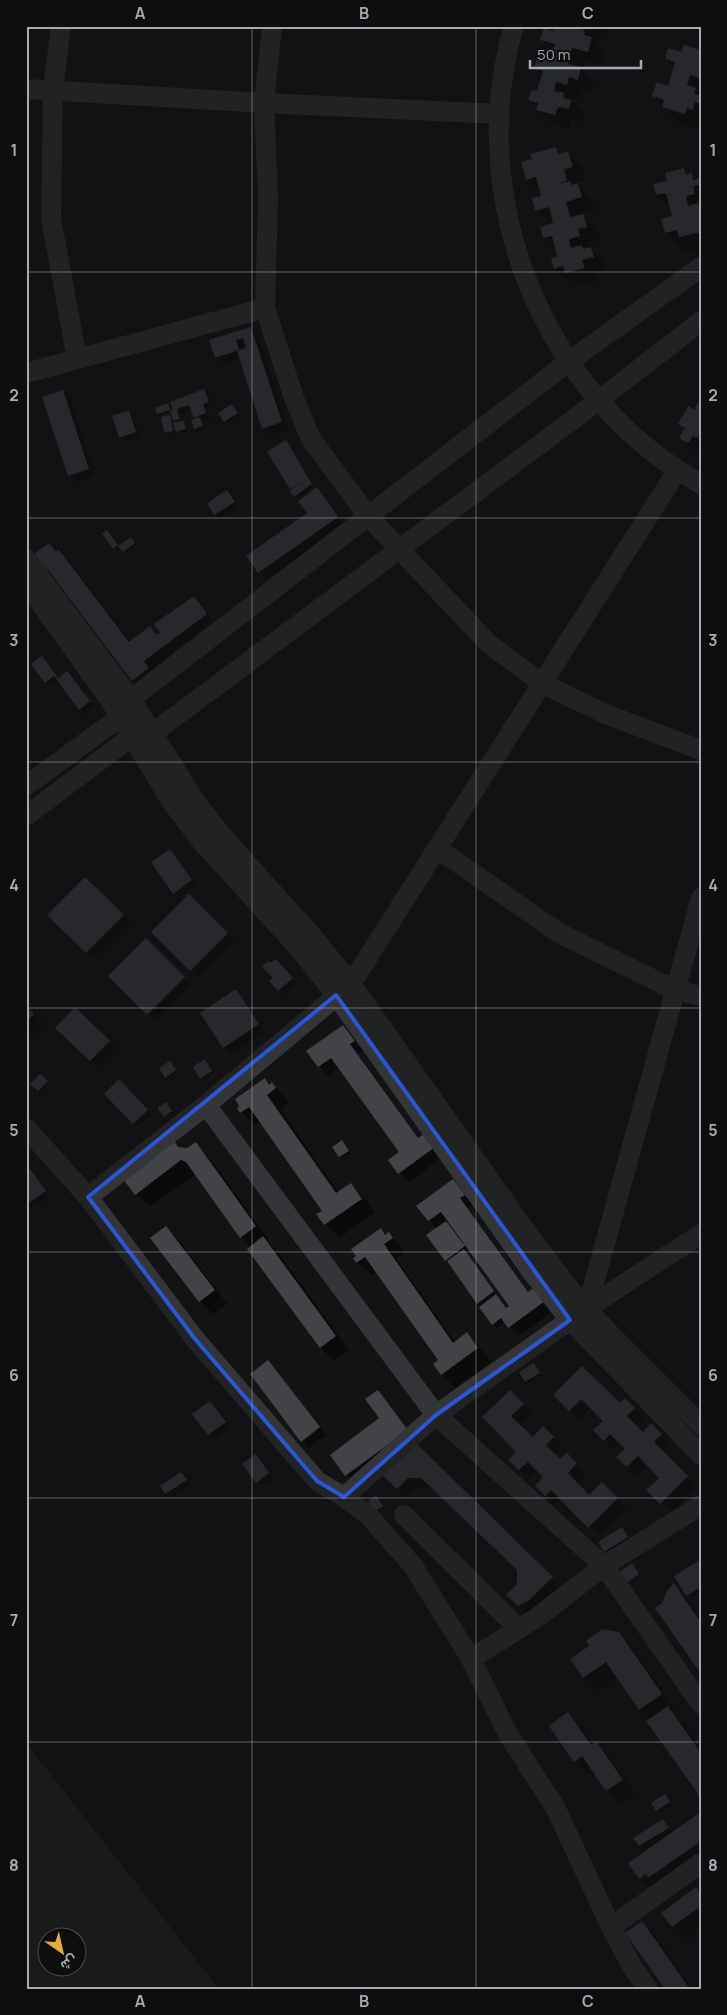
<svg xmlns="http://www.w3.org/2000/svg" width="727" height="2015" viewBox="0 0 727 2015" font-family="Manrope,Vazirmatn,sans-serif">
<rect width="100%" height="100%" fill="#131314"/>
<path fill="#1f2720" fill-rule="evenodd" d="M26 1743 219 1989H26ZM48 1938H78V1968H48Z"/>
<g fill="#0007" fill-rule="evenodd">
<polygon points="556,26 610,26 608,34 600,32 597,44 605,52 602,65 585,61 583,71 594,82 591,92 582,90 580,98 569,95 568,99 584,114 582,122 571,119 569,128 551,123 530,100 538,93 543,75 536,68 551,62 554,52 542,40 554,32"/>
<polygon points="701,51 701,131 682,125 654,96 669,87 675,68 666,59 682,54"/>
<polygon points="556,148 562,154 568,152 582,166 585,180 577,183 591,198 595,211 582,214 597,229 600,240 591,242 593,250 604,262 607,270 595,273 597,281 580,286 574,280 568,282 555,268 559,258 557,250 544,237 551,225 536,210 543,197 527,179 533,160"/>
<polygon points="683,170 697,180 701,181 701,255 698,255 692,249 684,251 666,232 674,217 672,209 657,195 668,181"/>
<path d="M251 328 258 335 288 429 270 435 263 428 240 358 223 364 216 357 211 341ZM247 346 248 349 243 351 242 347Z"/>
<polygon points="63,391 70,398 95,476 76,482 69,475"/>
<polygon points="204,391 208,395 212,406 207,408 210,418 202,421 204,428 197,430 195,428 197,419 192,409 179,414 187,431 179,433 177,423 174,420 175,411 172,402"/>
<polygon points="700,403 701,404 701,455 694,451 681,438 686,430 680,424 695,412"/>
<polygon points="167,405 171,411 160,415 158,413"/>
<polygon points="234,407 239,415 226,423 225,421"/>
<polygon points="128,412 133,416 140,437 125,441 121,437"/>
<polygon points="170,417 174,433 168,434 166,432"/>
<polygon points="285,442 312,482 311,483 313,487 297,498 291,488"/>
<polygon points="316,489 344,524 266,580 248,557 308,513"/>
<polygon points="227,491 238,507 220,518 215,514"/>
<polygon points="109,533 119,547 133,540 136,545 126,553 121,547 116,550"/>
<polygon points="49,545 68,560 131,642 149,628 158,636 194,598 213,621 173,650 175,653 142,689 133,680 57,580 55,581 46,572"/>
<polygon points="42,658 58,679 67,672 94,706 84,714 58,680 50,686 46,682"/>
<polygon points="170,850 196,885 179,897 174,893"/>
<polygon points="85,878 130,923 93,959 48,915"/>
<polygon points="189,896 234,940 198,977 153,932"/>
<polygon points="146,940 191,984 155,1021 110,976"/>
<polygon points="276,961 296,983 284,995 271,982 275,978 271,965"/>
<polygon points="236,991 242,998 265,1032 231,1054 224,1048 201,1013"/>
<polygon points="26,1008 43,1024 26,1041"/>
<polygon points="75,1008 116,1048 97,1067 57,1028"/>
<polygon points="343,1026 363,1051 358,1054 419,1139 443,1157 409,1182 399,1173 401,1152 339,1067 328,1076 308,1052"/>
<polygon points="207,1062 213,1073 203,1080 201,1078"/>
<polygon points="172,1064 177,1072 168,1079 166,1077"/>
<polygon points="40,1075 49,1083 40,1092 32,1084"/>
<polygon points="264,1080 270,1086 272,1084 289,1102 280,1109 339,1193 351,1184 364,1198 375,1213 339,1238 318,1215 323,1211 260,1121 255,1125 241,1112"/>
<polygon points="119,1081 151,1115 138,1127 106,1094"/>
<polygon points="167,1106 173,1113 166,1118 165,1116"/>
<polygon points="173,1142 179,1148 187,1150 196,1143 209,1157 269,1240 267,1242 277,1251 349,1350 334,1361 321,1348 248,1249 251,1247 241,1237 196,1174 150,1207 136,1194"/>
<polygon points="344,1144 350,1153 342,1158 334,1147"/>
<polygon points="26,1173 34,1175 49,1196 26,1212"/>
<path d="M453 1181 473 1205 468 1208 529 1293 535 1289 553 1311 518 1336 506 1322 497 1328 493 1324 446 1260 437 1229 418 1206ZM449 1222 456 1230 455 1231 447 1223ZM470 1250 511 1306 507 1309 466 1253Z"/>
<polygon points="166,1228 180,1241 227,1304 213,1314 200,1301"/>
<polygon points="381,1230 386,1235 389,1234 405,1252 396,1258 455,1342 467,1334 480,1348 491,1362 455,1388 442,1374 440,1361 377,1271 371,1275 357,1262"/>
<polygon points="268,1362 326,1435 309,1448 302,1441"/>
<polygon points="536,1366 541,1375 528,1383 520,1372"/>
<polygon points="582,1368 620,1405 625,1399 644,1418 635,1426 643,1434 651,1425 670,1444 663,1452 697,1487 671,1512 648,1490 661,1478 648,1465 637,1476 618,1457 627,1449 621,1442 614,1449 595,1430 605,1421 591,1407 579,1420 554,1395"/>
<polygon points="378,1391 414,1437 353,1482 331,1455 381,1418"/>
<polygon points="510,1392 532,1414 520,1426 533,1439 543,1428 562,1447 554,1455 560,1461 567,1455 586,1473 576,1483 589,1497 602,1484 626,1508 599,1536 561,1499 555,1504 537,1486 545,1478 538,1470 529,1479 510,1460 518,1452 484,1417"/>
<polygon points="210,1402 230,1427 214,1439 194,1415"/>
<polygon points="415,1444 561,1587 528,1615 508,1595 518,1585 518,1570 431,1487 418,1487 407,1498 384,1475"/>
<polygon points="260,1460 273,1478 262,1486 257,1482"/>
<polygon points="185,1478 190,1485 171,1498 162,1486"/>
<polygon points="377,1499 384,1508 378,1512 376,1510"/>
<polygon points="622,1529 631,1542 609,1556 605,1551"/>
<polygon points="633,1566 640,1576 630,1584 628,1582"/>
<polygon points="701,1566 701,1594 692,1599 687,1595"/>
<polygon points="674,1584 687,1598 701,1618 701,1671 663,1603"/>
<polygon points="618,1633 632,1647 674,1708 671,1711 681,1721 701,1749 701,1796 651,1719 640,1709 618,1677 598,1691 584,1677 572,1660"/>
<polygon points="568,1714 582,1728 593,1745 596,1743 609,1756 635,1794 621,1804 607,1790 594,1771 588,1774 575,1761"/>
<polygon points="667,1797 671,1804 659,1812 652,1803"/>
<polygon points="701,1814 701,1864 653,1892 640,1878 654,1847 653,1845 644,1850 635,1838 663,1821 673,1834"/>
<polygon points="701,1894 701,1929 686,1940 663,1913"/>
<polygon points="642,1923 655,1936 692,1989 666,1989"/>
</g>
<g fill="#424347">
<polygon points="554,26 585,26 584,30 574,28 585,31 584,35 592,37 588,52 572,48 568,64 581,67 578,80 569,77 567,85 556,82 554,91 564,93 563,98 571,100 569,109 558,107 555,115 536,110 538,103 528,100 531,90 537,91 543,71 534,68 537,57 550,60 555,44 540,40 544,28 553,31"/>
<polygon points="684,45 701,50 701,72 699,78 690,75 687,85 696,88 694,94 701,96 701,104 695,102 693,110 687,108 685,114 662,107 664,100 652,96 657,82 668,86 675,62 665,59 668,48 681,52"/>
<polygon points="556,147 558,154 568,151 573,167 564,169 567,180 558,184 570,181 571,185 578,183 582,197 566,202 570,217 583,214 587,227 578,229 580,236 569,239 571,248 582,245 583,249 591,247 594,257 582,260 585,268 565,273 563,266 554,269 551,258 557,257 552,236 543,238 540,227 553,223 549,207 535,211 532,198 541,196 536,177 526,180 521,162 532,159 530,154"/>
<polygon points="684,168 686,175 692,173 693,180 700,178 701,184 693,186 695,194 686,196 688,206 698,203 701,210 701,232 679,237 677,230 665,233 661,219 672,216 666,193 656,195 653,184 667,181 665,173"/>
<polygon points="251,327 282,422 262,429 237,351 246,348 243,338 236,340 239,350 215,358 209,340"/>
<polygon points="204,389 209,402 203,404 206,413 194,418 189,405 177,409 180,419 173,421 170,411 173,410 170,402"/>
<polygon points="63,390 89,469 68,476 42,397"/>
<polygon points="699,401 701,431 697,438 693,436 688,443 679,438 685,428 678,424 688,406 694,410"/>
<polygon points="168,403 170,410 157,414 155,408"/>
<polygon points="232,404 238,413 224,422 218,413"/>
<polygon points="129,410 136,432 119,438 112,416"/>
<polygon points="170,415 173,431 164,433 161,417"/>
<polygon points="200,417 203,426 194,429 191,420"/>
<polygon points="183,420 186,429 176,432 173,423"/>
<polygon points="286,440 312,484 294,497 289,491 304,481 290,489 267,452"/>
<polygon points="317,487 338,517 258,573 246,556 307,513 298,501"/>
<polygon points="227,490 235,502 214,515 207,503"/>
<polygon points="107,530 118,545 113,549 102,533"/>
<polygon points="131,537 135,543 123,552 118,546"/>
<polygon points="49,543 56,552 59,550 129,642 150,626 156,635 160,633 154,624 194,596 207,614 144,661 149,668 132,681 48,570 45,573 32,556"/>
<polygon points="42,656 58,678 67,671 90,701 79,710 54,676 45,683 31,664"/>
<polygon points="170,849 192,880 173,894 151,862"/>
<polygon points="85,877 124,915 86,953 47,915"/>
<polygon points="189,894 228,933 190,971 151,932"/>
<polygon points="146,938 185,977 147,1015 108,976"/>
<polygon points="276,959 293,978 278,991 269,981 273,978 262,966 269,961 271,963"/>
<polygon points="236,989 259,1024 223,1048 200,1013"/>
<polygon points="26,1006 34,1014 26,1023"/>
<polygon points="75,1007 110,1041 90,1061 55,1028"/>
<polygon points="343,1025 355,1041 350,1044 418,1138 425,1133 435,1147 398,1174 388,1160 399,1152 331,1058 318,1067 306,1051"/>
<polygon points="205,1059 212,1071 200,1079 193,1067"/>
<polygon points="170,1061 176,1070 165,1078 159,1068"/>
<polygon points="40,1074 48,1081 38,1091 30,1084"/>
<polygon points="265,1078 269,1085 272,1082 276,1088 267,1095 336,1193 351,1183 362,1199 324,1225 316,1214 322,1211 249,1107 240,1113 237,1108 239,1106 235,1099"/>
<polygon points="119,1079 148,1110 133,1124 104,1094"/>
<polygon points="166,1102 172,1111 164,1117 157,1108"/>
<polygon points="342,1140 349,1151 339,1157 332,1147"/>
<polygon points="174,1141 178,1147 187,1148 196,1142 256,1226 240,1238 186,1162 181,1160 135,1195 123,1179"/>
<polygon points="30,1169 46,1191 26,1205 26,1172"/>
<polygon points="453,1179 465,1195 460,1198 528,1292 535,1287 545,1301 508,1328 501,1318 492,1325 479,1307 496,1294 506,1308 509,1306 441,1212 428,1221 416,1206"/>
<polygon points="446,1221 465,1246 445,1261 426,1235"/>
<polygon points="166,1226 215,1290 199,1302 150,1238"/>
<polygon points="381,1228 385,1235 389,1232 393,1238 384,1244 453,1343 467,1332 478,1348 441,1375 433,1364 438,1360 365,1257 356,1263 353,1258 356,1256 351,1249"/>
<polygon points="263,1236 336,1336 320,1348 247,1249"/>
<polygon points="464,1249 494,1291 477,1304 447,1261"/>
<polygon points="268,1360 320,1427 301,1442 250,1374"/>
<polygon points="534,1363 540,1373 525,1382 519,1372"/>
<polygon points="582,1366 620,1403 625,1398 635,1408 627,1416 643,1432 651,1423 662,1434 654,1442 688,1476 660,1504 646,1490 659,1478 638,1456 627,1467 616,1457 625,1449 610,1434 604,1441 593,1430 603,1421 581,1399 569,1411 553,1395"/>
<polygon points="378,1390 408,1430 345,1476 330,1455 379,1418 365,1399"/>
<polygon points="510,1390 524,1404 511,1416 533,1437 543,1426 554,1437 546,1445 560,1459 567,1453 577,1463 568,1473 589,1495 602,1482 618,1498 588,1528 551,1490 545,1496 535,1486 543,1477 528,1462 519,1470 508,1460 516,1452 482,1417"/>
<polygon points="210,1401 226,1422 208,1435 192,1414"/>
<polygon points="415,1442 553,1577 528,1601 518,1606 506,1595 517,1584 517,1570 421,1478 408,1478 397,1489 382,1475"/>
<polygon points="256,1454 269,1473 256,1483 242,1464"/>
<polygon points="181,1472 187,1480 165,1494 160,1486"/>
<polygon points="376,1495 383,1506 375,1511 368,1501"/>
<polygon points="622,1527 628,1537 604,1552 598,1542"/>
<polygon points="698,1561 701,1566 701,1587 686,1596 674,1576"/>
<polygon points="632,1563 639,1574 627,1583 619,1572"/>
<polygon points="674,1583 701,1623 701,1674 655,1608 662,1603 667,1591"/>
<polygon points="602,1629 619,1632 662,1694 639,1710 606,1662 583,1678 570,1659 589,1646 586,1641"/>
<polygon points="668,1706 701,1753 701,1798 646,1721"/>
<polygon points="568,1712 591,1745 596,1741 623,1780 606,1791 582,1756 574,1762 549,1726"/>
<polygon points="665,1794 670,1802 656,1811 651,1803"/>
<polygon points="701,1812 701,1841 648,1878 646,1874 639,1879 628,1863"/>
<polygon points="663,1819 669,1828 639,1846 633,1838"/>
<polygon points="696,1887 701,1894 701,1906 672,1927 661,1913"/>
<polygon points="642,1921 690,1989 665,1989 625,1933"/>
</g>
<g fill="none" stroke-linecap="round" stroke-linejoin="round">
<g stroke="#343539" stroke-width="20">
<polyline points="61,26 53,90 51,218 77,359"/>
<polyline points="272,26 264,103 268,198 265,308 294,398 311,439 368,516 489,644 543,684 608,715 701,750"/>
<path d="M514 26C463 198 544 397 701 484"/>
<polyline points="26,89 264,103 499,114"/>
<polyline points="26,373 265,308"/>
<polyline points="26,559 131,699 197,804 223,837 313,937 351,984 525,1230 573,1293 608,1332 701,1425"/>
<polyline points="26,583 112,703 171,801 202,842 297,946 336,995 532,1272 570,1320 701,1455"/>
<polyline points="131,699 568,362 701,267"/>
<polyline points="153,733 598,401 701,321"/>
<polyline points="26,786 120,717"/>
<polyline points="26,816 131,737"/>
<polyline points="438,849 559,933 675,990 701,996"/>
<polyline points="206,1105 436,1415 604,1566 701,1704"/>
<polyline points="26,1128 88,1197 195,1339 317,1481 344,1497 369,1516 413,1566 471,1659 508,1734 556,1809 611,1927 633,1968 648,1989"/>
<polyline points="88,1197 206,1105 351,984 677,471"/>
<polyline points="587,1308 701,898"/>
<polyline points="344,1497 436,1415 587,1308 701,1234"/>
<polyline points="404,1515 519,1629"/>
<polyline points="471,1659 539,1616 604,1566 701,1505"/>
<polyline points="611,1927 701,1863"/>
</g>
</g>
<path d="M0 0H727V2015H0ZM336 995 570 1320 436 1415 344 1497 317 1481 195 1339 88 1197Z" fill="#131314" fill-opacity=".55" fill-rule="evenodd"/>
<path fill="none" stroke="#2b57d4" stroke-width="4" stroke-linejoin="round" d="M336 995 570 1320 436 1415 344 1497 317 1481 195 1339 88 1197Z"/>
<path fill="none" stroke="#a5aab4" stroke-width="1" stroke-opacity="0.55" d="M252 26V1989M476 26V1989M26 272H701M26 518H701M26 762H701M26 1008H701M26 1252H701M26 1498H701M26 1742H701"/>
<rect width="727" height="2015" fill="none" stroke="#0e0e0f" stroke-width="55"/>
<g transform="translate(62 1952) rotate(146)"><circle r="24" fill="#0e0e0f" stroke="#4a4c51"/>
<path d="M0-4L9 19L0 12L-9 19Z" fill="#e3ac3c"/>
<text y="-8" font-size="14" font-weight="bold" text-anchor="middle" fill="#a5aab4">ش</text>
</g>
<path d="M530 60v8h111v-8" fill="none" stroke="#a5aab4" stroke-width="2.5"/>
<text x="537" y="60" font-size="15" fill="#a5aab4" stroke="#0e0e0f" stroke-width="4" paint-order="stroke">50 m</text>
<rect x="28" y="28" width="672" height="1960" fill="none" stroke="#a5aab4" stroke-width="2"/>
<g font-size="16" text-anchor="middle" font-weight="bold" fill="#a5aab4">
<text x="140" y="19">A</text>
<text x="364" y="19">B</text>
<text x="588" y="19">C</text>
<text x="14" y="156">1</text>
<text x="713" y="156">1</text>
<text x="14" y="401">2</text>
<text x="713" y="401">2</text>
<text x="14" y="646">3</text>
<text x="713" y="646">3</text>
<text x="14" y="891">4</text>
<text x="713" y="891">4</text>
<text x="14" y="1136">5</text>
<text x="713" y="1136">5</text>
<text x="14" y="1381">6</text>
<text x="713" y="1381">6</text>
<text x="14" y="1626">7</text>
<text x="713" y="1626">7</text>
<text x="14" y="1871">8</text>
<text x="713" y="1871">8</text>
<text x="140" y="2007">A</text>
<text x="364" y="2007">B</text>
<text x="588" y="2007">C</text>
</g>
</svg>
